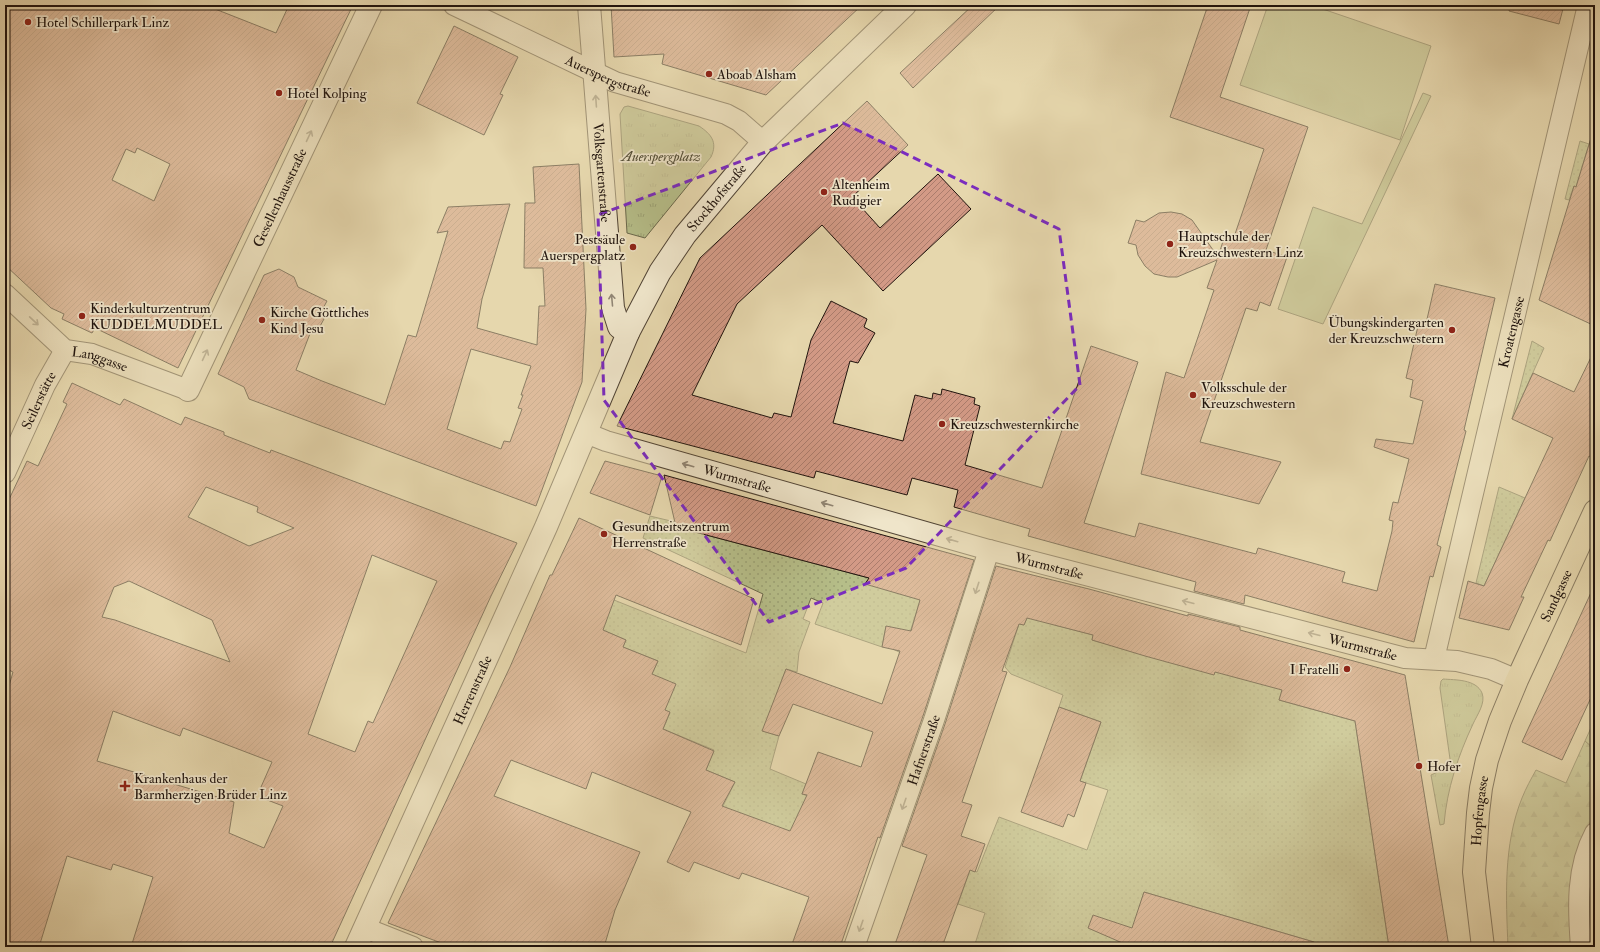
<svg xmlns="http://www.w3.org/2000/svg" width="1600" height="952" viewBox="0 0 1600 952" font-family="'IM FELL Double Pica',serif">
<defs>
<pattern id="grass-tufts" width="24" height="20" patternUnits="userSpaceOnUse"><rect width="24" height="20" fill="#b6be89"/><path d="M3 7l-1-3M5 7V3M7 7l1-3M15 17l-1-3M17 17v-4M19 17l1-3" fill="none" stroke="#9ca275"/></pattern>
<pattern id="forest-firs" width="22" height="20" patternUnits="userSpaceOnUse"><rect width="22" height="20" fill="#b6be89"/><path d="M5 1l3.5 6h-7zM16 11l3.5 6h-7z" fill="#9ca275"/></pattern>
<pattern id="garden-dots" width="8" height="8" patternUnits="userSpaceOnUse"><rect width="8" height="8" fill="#b6be89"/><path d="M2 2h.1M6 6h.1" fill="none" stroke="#9ca275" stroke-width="1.8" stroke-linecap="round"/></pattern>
<pattern id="building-hatch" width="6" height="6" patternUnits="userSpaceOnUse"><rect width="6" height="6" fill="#d39a86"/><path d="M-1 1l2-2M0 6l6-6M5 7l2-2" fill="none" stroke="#ab7c6c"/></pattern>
</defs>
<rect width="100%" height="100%" fill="#e6d7ad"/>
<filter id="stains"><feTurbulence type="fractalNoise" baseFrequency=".005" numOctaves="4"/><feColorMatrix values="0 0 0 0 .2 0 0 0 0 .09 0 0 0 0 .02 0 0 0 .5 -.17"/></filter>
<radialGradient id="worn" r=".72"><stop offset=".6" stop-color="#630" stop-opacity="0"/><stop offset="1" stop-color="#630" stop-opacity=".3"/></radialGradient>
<g fill="url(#grass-tufts)" stroke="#6a684b">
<path d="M628 106 699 126C711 134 718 142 711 157L645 238 627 233 620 114 624 107Z"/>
<path d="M1443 679C1455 680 1476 679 1482 693 1486 703 1477 715 1473 724 1458 756 1447 789 1444 824L1440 825 1431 775 1451 766 1440 688 1441 681Z"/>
<polygon points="1595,719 1595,750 1585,741"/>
</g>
<path fill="url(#forest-firs)" stroke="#6a684b" d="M1585 741 1595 750V947H1534V945L1508 947C1506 898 1503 845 1522 798 1526 788 1531 779 1536 770L1566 783Z"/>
<g fill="url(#garden-dots)" stroke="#6a684b">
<polygon points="1580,141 1589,144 1576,187 1574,186 1569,200 1565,199"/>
<polygon points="1532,341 1544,348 1512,419"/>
<polygon points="1499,487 1525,498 1484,586 1476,583"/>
<polygon points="650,516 675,522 676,527 869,578 923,570 920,601 903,654 893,649 886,626 882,647 815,624 823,603 811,598 803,619 810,622 799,652 797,672 786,669 763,731 779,736 770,769 806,784 802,794 838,807 790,831 706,840 735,782 706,770 714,750 663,729 670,713 622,692 652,674 658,661 623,647 626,640 577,619 614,600 746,653 763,594 643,538"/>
<path d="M1031 609 1055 625 1093 635 1092 640 1214 674 1216 669C1241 678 1256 683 1283 687L1279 700 1355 721 1389 947H1331L1144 892 1127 947H974L985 913 958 904 970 870 977 872 999 817 1087 850 1108 790 1080 781 1101 722 1059 707 1063 695 1011 674 1005 667 1019 624 1024 625Z"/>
</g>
<g fill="#b6be89" stroke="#6a684b">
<polygon points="1268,5 1311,5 1431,46 1400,140 1240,85"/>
<polygon points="1423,93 1431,96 1323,324 1278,309 1313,207 1362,224"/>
</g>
<g fill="url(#building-hatch)" stroke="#1f130d" fill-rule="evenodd">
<path d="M5 5H205L276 33 289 5H353L178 368 95 328 92 333 62 319 64 314 51 308 5 265ZM137 148 170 164 154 201 112 180 126 149 135 153Z"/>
<polygon points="611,5 862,5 766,95 662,64 664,54 614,57"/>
<polygon points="973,5 1000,5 913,88 900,73"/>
<polygon points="1208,5 1251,5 1220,97 1308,127 1266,250 1287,257 1270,306 1260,302 1257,311 1246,308 1200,442 1281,462 1259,504 1141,474 1166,372 1184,378 1214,290 1207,288 1217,260 1177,277 1168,277 1154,274 1145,266 1138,255 1136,245 1128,243 1136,220 1144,222 1159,213 1171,212 1182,214 1192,220 1218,257 1225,235 1234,237 1264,149 1170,117"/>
<polygon points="1510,5 1564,5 1559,24 1509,11"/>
<polygon points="454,26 518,57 500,94 503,95 484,135 417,103"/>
<polygon points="867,101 908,145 852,197 880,228 938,174 971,209 883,291 822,225 737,304 692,395 772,418 774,413 791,417 811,340 831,301 867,319 864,327 875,333 858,363 850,361 833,423 903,441 915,395 932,399 933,393 941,395 942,389 975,398 974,404 980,406 965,465 1042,488 1091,346 1138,362 1084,523 1135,537 1139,523 1256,554 1258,548 1345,572 1342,582 1377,591 1392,531 1393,521 1389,520 1393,502 1398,503 1409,459 1374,447 1376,439 1413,444 1423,401 1410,397 1413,380 1406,378 1418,326 1425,328 1435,284 1495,298 1464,430 1466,431 1437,545 1441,547 1433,577 1430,576 1414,642 1245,595 1244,604 1194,591 1196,582 1028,536 1030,529 954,507 958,490 912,478 907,495 816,471 814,478 617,426 700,258"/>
<polygon points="1591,138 1595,138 1595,326 1539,300 1574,186 1576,187"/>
<path d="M579 164 586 309 582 382 536 506 249 399 244 387 218 374 264 275 279 269 294 277 298 287 327 301 321 312 324 319 319 328 311 331 296 370 322 381 385 405 408 335 416 337 448 231 437 233 448 207 510 204 482 299 477 328 537 345 539 306H545L543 268H524L525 203H535L533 167ZM471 349 531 366 521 395H523L518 408 522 409 510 442 504 441 501 449 447 429Z"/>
<polygon points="1595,349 1595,459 1589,456 1550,541 1548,540 1521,597 1524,597 1509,630 1459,618 1468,581 1484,586 1553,438 1512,419 1533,373 1574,392"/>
<path d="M72 383 120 405 124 399 181 425 185 417 224 432V435L270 453 271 450 517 543 491 596 330 947H131L153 877 113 864 111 870 67 856 39 947H5V700L13 672 5 668V508L27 461 38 466 67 404 63 402ZM206 487 258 507 257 512 294 528 249 546 188 517ZM372 555 437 581 373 723 368 721 355 752 308 734ZM129 581 212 620 230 662 115 620 102 617 114 587ZM113 711 180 736 183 728 272 762 261 787 262 798 283 806 264 848 229 833 234 802 97 761Z"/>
<polygon points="605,461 662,476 650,515 590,493"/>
<polygon points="664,475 974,560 923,716 880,838 878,837 840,947 791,947 809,897 742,873 739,879 694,862 689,872 667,862 691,812 592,772 586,789 511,760 494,796 640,852 615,910 604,947 452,947 388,923 510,667 550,575 552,575 579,518 754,599 741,645 616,595 603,630 626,640 623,647 658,661 652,674 676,684 665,710 670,712 663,729 714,751 706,770 735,782 722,806 790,831 807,795 802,794 818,752 861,767 873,732 793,704 779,736 762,731 786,669 882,704 900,651 882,647 886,626 911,631 920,600 865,584 869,578 676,527"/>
<polygon points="996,566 1089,589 1188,616 1188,614 1240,627 1240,630 1405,675 1449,947 1389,947 1355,721 1279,700 1282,690 1215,672 1214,675 1145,656 1092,640 1093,635 1027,618 1024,625 1019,624 1002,671 1007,672 962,802 972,805 961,836 985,844 975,872 970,870 942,947 894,947 927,855 902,846 945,724"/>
<polygon points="1595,584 1595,689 1562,760 1522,742"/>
<polygon points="1059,707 1101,722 1080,781 1086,783 1074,817 1068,814 1063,827 1021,812"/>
<polygon points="1144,892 1314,942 1314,947 1126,947 1127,945 1088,928 1093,915 1132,928"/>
</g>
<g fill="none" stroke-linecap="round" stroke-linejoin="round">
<defs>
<g id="minor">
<path id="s1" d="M454 5 615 82 726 114 739 121 763 142"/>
<path id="s2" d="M5 294 65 350 92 354 188 390"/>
<path id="s3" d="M586 433 606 441 989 550 1405 658 1457 661 1491 669 1517 680"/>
<path id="s4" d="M5 473 45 385 65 350"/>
<path id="s5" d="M1434 659 1588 5"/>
<polyline points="365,928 413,947"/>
<path id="s6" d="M854 947 934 720 989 550"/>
<path d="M1581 947C1578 908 1576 868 1595 833"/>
</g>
<g id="tertiary">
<path id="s7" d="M589 5 613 308 619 327 628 333"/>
<path id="s8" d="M188 390 371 5"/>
<path id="s9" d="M356 947 546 527 628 333 660 272 685 235 763 142 905 5"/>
</g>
<g id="primary">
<path id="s10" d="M1483 947 1474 872 1478 813 1481 788 1487 760 1500 721 1517 680 1595 511"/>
</g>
</defs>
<use href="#minor" stroke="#514435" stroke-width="22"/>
<use href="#tertiary" stroke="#514435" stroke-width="24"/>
<use href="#primary" stroke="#1f130d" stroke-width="24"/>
<use href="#minor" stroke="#efe5ca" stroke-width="20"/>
<use href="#tertiary" stroke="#efe5ca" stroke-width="22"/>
<use href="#primary" stroke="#e6d7ad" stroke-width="22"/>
</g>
<defs><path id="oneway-shaft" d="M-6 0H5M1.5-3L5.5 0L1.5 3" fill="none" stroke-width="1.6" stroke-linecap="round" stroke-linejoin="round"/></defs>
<g stroke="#918675">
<use href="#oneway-shaft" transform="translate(596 101) rotate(-94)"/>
<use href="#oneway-shaft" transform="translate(309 136) rotate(-65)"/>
<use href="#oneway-shaft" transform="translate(612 300) rotate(-95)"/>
<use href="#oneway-shaft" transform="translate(34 321) rotate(43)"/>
<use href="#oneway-shaft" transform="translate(205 355) rotate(-65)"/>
<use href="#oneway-shaft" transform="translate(688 465) rotate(-164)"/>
<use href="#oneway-shaft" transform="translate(827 504) rotate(-164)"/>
<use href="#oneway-shaft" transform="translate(952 540) rotate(-164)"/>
<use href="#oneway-shaft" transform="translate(977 588) rotate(108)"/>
<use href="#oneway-shaft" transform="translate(1188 602) rotate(-166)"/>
<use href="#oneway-shaft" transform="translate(1314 634) rotate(-166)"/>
<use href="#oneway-shaft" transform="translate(904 804) rotate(109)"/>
<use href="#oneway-shaft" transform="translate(861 926) rotate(109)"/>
</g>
<path d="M0 0H1600V952H0ZM843 123 1059 229 1080 385 906 568 769 622 604 400 598 215Z" fill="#e6d7ad" fill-opacity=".55" fill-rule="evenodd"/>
<path fill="none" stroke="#7b2cbf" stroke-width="3" stroke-dasharray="8 5" stroke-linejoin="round" d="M843 123 1059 229 1080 385 906 568 769 622 604 400 598 215Z"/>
<g fill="#8f2418" stroke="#efe5ca" stroke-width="1.5">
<circle cx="28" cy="22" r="4"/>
<circle cx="709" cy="74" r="4"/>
<circle cx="279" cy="93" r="4"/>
<circle cx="824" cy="192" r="4"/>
<circle cx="1170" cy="244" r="4"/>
<circle cx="633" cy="247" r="4"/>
<circle cx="82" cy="316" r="4"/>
<circle cx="262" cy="320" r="4"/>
<circle cx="1452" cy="330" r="4"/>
<circle cx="1193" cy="395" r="4"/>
<circle cx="942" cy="424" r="4"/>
<circle cx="604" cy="534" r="4"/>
<circle cx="1347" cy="669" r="4"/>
<circle cx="1419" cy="766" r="4"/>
<path d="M123 780h4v4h4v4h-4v4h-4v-4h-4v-4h4z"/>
</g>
<g text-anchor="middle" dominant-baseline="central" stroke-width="3.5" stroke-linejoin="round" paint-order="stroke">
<g font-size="14" fill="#1f130d" stroke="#efe5ca" text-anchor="start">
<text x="36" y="22">Hotel Schillerpark Linz</text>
<text x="717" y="74">Aboab Alsham</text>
<text x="287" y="93">Hotel Kolping</text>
<text x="832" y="184">Altenheim<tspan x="832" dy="16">Rudigier</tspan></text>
<text x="1178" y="236">Hauptschule der<tspan x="1178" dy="16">Kreuzschwestern Linz</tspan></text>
<text x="625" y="239" text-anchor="end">Pestsäule<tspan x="625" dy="16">Auerspergplatz</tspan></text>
<text x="90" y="308">Kinderkulturzentrum<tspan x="90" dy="16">KUDDELMUDDEL</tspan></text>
<text x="270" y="312">Kirche Göttliches<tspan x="270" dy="16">Kind Jesu</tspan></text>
<text x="1444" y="322" text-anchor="end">Übungskindergarten<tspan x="1444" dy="16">der Kreuzschwestern</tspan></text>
<text x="1201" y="387">Volksschule der<tspan x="1201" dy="16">Kreuzschwestern</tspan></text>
<text x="950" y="424">Kreuzschwesternkirche</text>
<text x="612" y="526">Gesundheitszentrum<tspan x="612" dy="16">Herrenstraße</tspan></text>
<text x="1339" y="669" text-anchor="end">I Fratelli</text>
<text x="1427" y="766">Hofer</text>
<text x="134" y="778">Krankenhaus der<tspan x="134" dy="16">Barmherzigen Brüder Linz</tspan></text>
</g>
<g font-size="14" fill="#1f130d" stroke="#efe5ca">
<text stroke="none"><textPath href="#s1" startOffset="170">Auerspergstraße</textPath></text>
<text stroke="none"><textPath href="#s7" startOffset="168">Volksgartenstraße</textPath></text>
<text stroke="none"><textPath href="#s8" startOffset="213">Gesellenhausstraße</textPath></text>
<text stroke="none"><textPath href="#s9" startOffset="834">Stockhofstraße</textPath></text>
<text stroke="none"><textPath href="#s5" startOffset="336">Kroatengasse</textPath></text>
<text stroke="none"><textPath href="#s2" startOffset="118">Langgasse</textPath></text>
<text stroke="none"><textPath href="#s4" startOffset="80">Seilerstätte</textPath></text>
<text stroke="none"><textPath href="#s3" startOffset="158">Wurmstraße</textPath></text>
<text stroke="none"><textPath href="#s3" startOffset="482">Wurmstraße</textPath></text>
<text stroke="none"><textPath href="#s10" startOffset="367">Sandgasse</textPath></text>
<text stroke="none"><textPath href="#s3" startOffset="806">Wurmstraße</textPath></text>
<text stroke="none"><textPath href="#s9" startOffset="282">Herrenstraße</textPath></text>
<text stroke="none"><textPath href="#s6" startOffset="209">Hafnerstraße</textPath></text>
<text stroke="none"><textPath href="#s10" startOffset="137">Hopfengasse</textPath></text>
</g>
<g font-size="14" font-style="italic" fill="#544f38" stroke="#efe5ca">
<text x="661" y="156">Auerspergplatz</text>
</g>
</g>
<rect width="1600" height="952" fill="none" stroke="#e6d7ad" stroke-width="20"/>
<rect x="6" y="6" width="1588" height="940" fill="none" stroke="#1f130d" stroke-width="2"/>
<rect x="10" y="10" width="1580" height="932" fill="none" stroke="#1f130d"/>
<rect width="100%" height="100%" filter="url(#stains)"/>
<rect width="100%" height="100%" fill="url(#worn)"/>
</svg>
